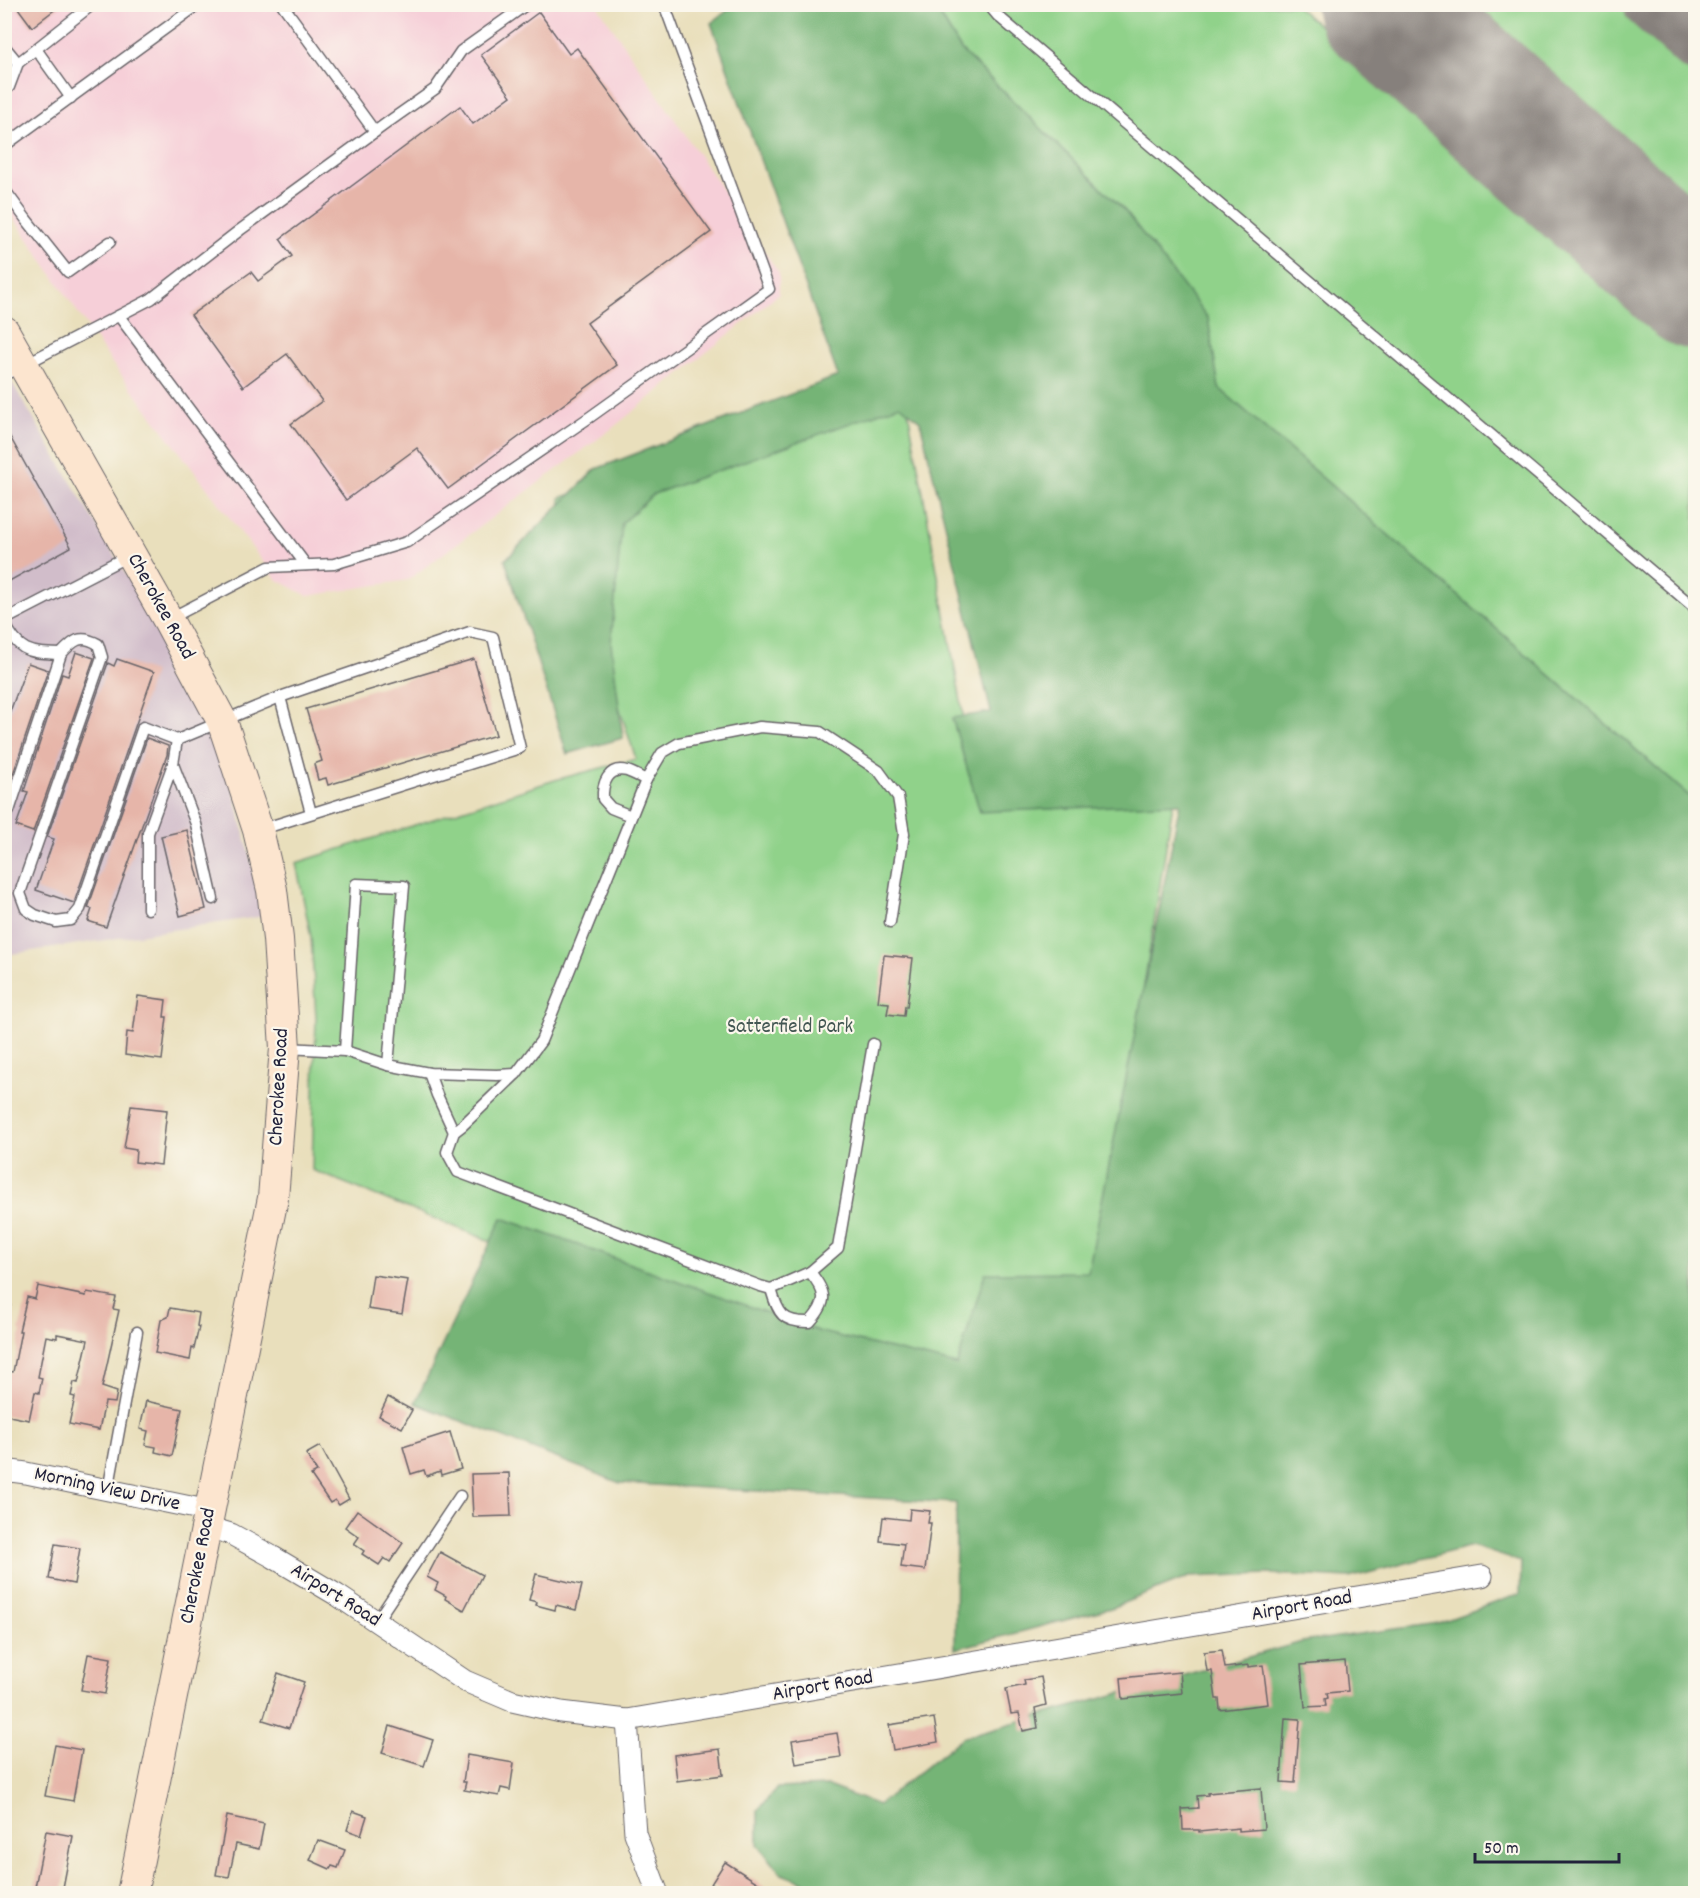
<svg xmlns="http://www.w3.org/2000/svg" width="1700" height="1898" viewBox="0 0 1700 1898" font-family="Dekko,sans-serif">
<rect width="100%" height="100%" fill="#fbf7ec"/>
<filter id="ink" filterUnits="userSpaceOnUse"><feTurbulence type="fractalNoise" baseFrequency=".0167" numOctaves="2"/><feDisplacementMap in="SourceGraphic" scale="12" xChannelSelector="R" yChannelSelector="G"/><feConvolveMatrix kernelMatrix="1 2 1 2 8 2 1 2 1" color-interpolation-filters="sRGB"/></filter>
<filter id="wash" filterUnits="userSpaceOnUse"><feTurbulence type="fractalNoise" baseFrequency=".008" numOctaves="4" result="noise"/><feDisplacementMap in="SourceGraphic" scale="24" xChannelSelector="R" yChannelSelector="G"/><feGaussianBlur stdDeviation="1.35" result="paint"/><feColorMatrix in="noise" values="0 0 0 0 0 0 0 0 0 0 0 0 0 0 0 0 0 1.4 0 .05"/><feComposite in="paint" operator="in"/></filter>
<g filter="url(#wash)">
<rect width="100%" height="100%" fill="#e9dfbc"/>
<polygon fill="#f6cfd8" points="5,5 597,5 779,273 779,294 610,430 408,580 308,596 276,579 112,363 5,205"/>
<polygon fill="#d1bdca" points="4,369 147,610 200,707 228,769 265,916 5,955"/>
<g fill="#90d28a" stroke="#597a62" stroke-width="1.5">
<polygon points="934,5 1295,5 1334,38 1363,42 1695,339 1695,801 1218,388 1207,318 1125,211 961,50"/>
<polygon points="1446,5 1626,5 1695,67 1695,227"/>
<polygon points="904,389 975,779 1180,759 1097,1281 970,1432 312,1170 316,1017 311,937 296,863 555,780 636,759 568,551 560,498 602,483"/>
</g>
<polygon fill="#74b476" stroke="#4b6b58" stroke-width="1.5" points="735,5 934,5 961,50 1125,211 1208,318 1219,388 1695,801 1695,1893 834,1894 782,1874 758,1845 758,1810 777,1788 828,1786 878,1805 963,1737 1302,1642 1438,1623 1520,1594 1521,1562 1472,1546 1349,1578 1269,1574 1189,1577 1111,1608 955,1649 956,1503 620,1483 415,1403 502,1218 821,1332 957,1365 985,1273 1088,1272 1180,803 980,812 952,718 991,712 920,421 900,405 654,494 622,523 611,643 623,738 567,754 505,560 596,469 838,376 711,23"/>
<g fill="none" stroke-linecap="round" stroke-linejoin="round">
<polyline stroke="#86807c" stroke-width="51" points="1648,4 1696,47"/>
<polyline stroke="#86807c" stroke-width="129" points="1380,4 1696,285"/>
</g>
<g id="blocks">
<g fill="#e6b5a9">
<polygon points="15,4 62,4 32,27"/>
<polygon points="539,12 569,54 577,48 711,232 587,323 617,365 448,489 417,448 346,500 291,424 322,401 287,354 243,387 191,315 251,272 258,281 292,256 280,239 460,106 473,124 511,96 481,55"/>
<polygon points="4,426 71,547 4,584"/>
<polygon points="76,652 94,658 33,832 16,826 28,792 24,791 62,674 68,676"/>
<polygon points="117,659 154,672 74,903 36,890 54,839 47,837 108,663 114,666"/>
<polygon points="474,659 496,735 328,785 326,778 318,780 314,764 322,761 306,709"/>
<polygon points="28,663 48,670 9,786 4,784 4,728"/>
<polygon points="147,738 168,746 167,755 106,927 88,921 92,909 88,908"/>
<polygon points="187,830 206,909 180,916 161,836"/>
<polygon points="884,955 913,958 907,1007 905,1006 904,1016 887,1014 889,1003 878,1002"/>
<polygon points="138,996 166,1000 164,1017 167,1017 162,1060 125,1055 127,1032 133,1033"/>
<polygon points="131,1106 167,1110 161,1165 135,1162 136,1150 124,1148"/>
<polygon points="373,1275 408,1280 402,1314 368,1309"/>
<polygon points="38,1286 86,1296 87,1292 116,1297 113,1309 119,1310 102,1387 117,1392 115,1403 105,1402 99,1430 69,1424 75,1397 71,1396 74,1382 78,1383 88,1340 57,1334 57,1338 46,1336 38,1377 42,1378 39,1393 35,1392 29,1420 4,1415 4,1383 7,1371 13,1372 21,1331 19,1331 27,1297 35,1299"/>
<polygon points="170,1308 199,1313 197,1326 199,1327 194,1349 192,1348 190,1360 155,1353 161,1320 168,1317"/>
<polygon points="388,1397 412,1410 402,1428 379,1416"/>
<polygon points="146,1401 182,1409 172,1456 155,1452 156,1447 145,1445 148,1431 140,1429"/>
<polygon points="450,1432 461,1469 441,1475 440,1471 426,1476 424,1470 411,1474 403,1447"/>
<polygon points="320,1446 349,1499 339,1505 335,1500 330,1503 311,1475 317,1472 306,1454"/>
<polygon points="509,1473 511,1516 473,1517 471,1474"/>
<polygon points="910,1509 930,1511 928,1523 931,1523 925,1570 901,1567 904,1544 880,1541 883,1517 909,1520"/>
<polygon points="357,1510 403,1543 390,1562 384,1558 379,1565 362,1554 364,1551 354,1544 359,1537 345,1527"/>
<polygon points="55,1544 80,1548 74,1584 49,1579"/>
<polygon points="440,1552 482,1575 464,1610 445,1599 446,1596 435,1590 438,1583 427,1577"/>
<polygon points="536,1574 582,1585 576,1610 556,1605 555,1610 536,1605 537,1602 529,1600"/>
<polygon points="1222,1650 1225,1668 1248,1665 1248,1667 1263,1665 1268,1704 1220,1710 1219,1699 1216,1699 1212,1671 1207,1671 1204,1652"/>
<polygon points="88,1654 111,1658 105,1694 81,1690"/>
<polygon points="1345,1661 1348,1691 1327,1693 1328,1698 1325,1699 1326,1706 1305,1707 1301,1665"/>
<polygon points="1180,1672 1182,1693 1123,1699 1121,1678"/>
<polygon points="278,1673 304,1682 289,1728 263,1720"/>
<polygon points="1041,1677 1046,1705 1035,1708 1038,1728 1023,1731 1019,1713 1011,1714 1006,1689 1025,1685 1024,1680"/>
<polygon points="934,1718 938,1742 893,1750 889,1725"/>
<polygon points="1285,1718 1300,1719 1295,1783 1281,1782"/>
<polygon points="390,1726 433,1740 424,1766 382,1753"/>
<polygon points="837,1733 841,1757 796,1764 792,1740"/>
<polygon points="55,1745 82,1750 73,1801 45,1796"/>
<polygon points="720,1749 723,1775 677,1781 674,1755"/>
<polygon points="467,1755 514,1763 510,1790 501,1788 499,1796 464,1790 466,1782 463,1782"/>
<polygon points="1261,1788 1264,1829 1239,1831 1239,1828 1199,1832 1199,1830 1183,1830 1182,1809 1198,1808 1197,1796 1208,1795 1208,1793"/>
<polygon points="353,1811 367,1816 361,1835 347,1830"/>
<polygon points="227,1816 264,1824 259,1849 236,1844 229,1877 216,1875"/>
<polygon points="46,1831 73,1836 62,1893 35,1887"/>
<polygon points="318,1840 345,1850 338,1868 332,1866 330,1869 310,1860"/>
<polygon points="725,1862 774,1893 725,1893 711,1884"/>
</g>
</g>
</g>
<g filter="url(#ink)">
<use href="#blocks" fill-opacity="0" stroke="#686468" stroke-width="1.5"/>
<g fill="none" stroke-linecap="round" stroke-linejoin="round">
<defs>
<g id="lane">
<polyline points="282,4 375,132"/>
<polyline points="988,4 998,16 1696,609"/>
<polyline points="4,46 18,63"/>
<polyline points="36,49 71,98"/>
<polyline points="4,90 9,87 18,63 93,4"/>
<polyline points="4,146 199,4"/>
<polyline points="4,189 26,219 68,272 110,242"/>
<polyline points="119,316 306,565"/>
<polyline points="4,375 151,299 240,230 391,120 435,89 461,51 527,4"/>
<polyline points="169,619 269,567 334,564 407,542 590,417 769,289 664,4"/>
<polyline points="4,620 128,556"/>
<path d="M4 622C19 653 30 653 61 654"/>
<polyline points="280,697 311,813"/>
<polyline points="173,764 196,824 213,899"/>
<path d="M9 811 61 654C74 640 80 634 98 644L102 657 20 893 26 909 35 915 56 922 71 920 80 909 143 727 177 740"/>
<path d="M631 816 611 808 603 799C602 784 608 766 627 771 633 773 640 777 646 780"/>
<polyline points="148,909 148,833 173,764 177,740 280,697 470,632 493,637 520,748 259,830"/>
<polyline points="873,1044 838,1248 810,1272 771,1289 760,1286 458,1172 447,1152 454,1132 463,1125 516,1074 541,1041 646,780 662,753 679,743 760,727 820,732 879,771 898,797 904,834 890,922"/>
<polyline points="286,1048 345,1051 388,1065 429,1073 497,1075 516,1074"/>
<polyline points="345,1051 356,884 404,886 388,1065"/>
<polyline points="429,1073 437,1095 454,1132"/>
<path d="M771 1289C778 1314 783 1323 810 1322 828 1302 827 1293 810 1272"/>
<polyline points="4,1306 5,1304"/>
<polyline points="108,1491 137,1332"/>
<polyline points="376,1622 460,1496"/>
</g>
<g id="street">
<polyline points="4,1470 26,1473 210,1511"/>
<polyline points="207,1527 231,1534 273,1557 337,1595 465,1681 512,1701 561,1712 627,1720 1482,1576"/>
<polyline points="627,1720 635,1833 658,1894"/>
</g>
<polyline id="secondary" points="4,331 168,620 222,721 258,830 272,890 278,939 285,1048 273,1198 132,1894"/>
</defs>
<use href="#lane" stroke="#686468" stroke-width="13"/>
<use href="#street" stroke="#686468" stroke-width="23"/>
<use href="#secondary" stroke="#686468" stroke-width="32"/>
<use href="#lane" stroke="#fff" stroke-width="10"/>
<use href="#street" stroke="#fff" stroke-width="21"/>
<use href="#secondary" stroke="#fce5cf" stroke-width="30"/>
</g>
</g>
<g text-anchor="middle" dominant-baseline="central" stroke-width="4.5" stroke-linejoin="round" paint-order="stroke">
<g font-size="21" fill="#22223b" stroke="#fbf7ec">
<text transform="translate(160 607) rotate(61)">Cherokee Road</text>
<text transform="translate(280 1087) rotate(-87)">Cherokee Road</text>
<text transform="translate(107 1490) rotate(12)">Morning View Drive</text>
<text transform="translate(199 1566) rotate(-79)">Cherokee Road</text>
<text transform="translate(335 1596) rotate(32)">Airport Road</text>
<text transform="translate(1302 1607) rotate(-10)">Airport Road</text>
<text transform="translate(823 1687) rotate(-10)">Airport Road</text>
</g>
<g font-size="21" fill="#435753" stroke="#fbf7ec">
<text x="790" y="1028">Satterfield Park</text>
</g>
</g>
<rect width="1700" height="1898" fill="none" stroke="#fbf7ec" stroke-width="24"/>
<path d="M1475 1853v9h144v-9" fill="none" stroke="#22223b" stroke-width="3"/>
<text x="1484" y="1853" font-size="18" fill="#22223b" stroke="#fbf7ec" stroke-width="4.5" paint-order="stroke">50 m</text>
</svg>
